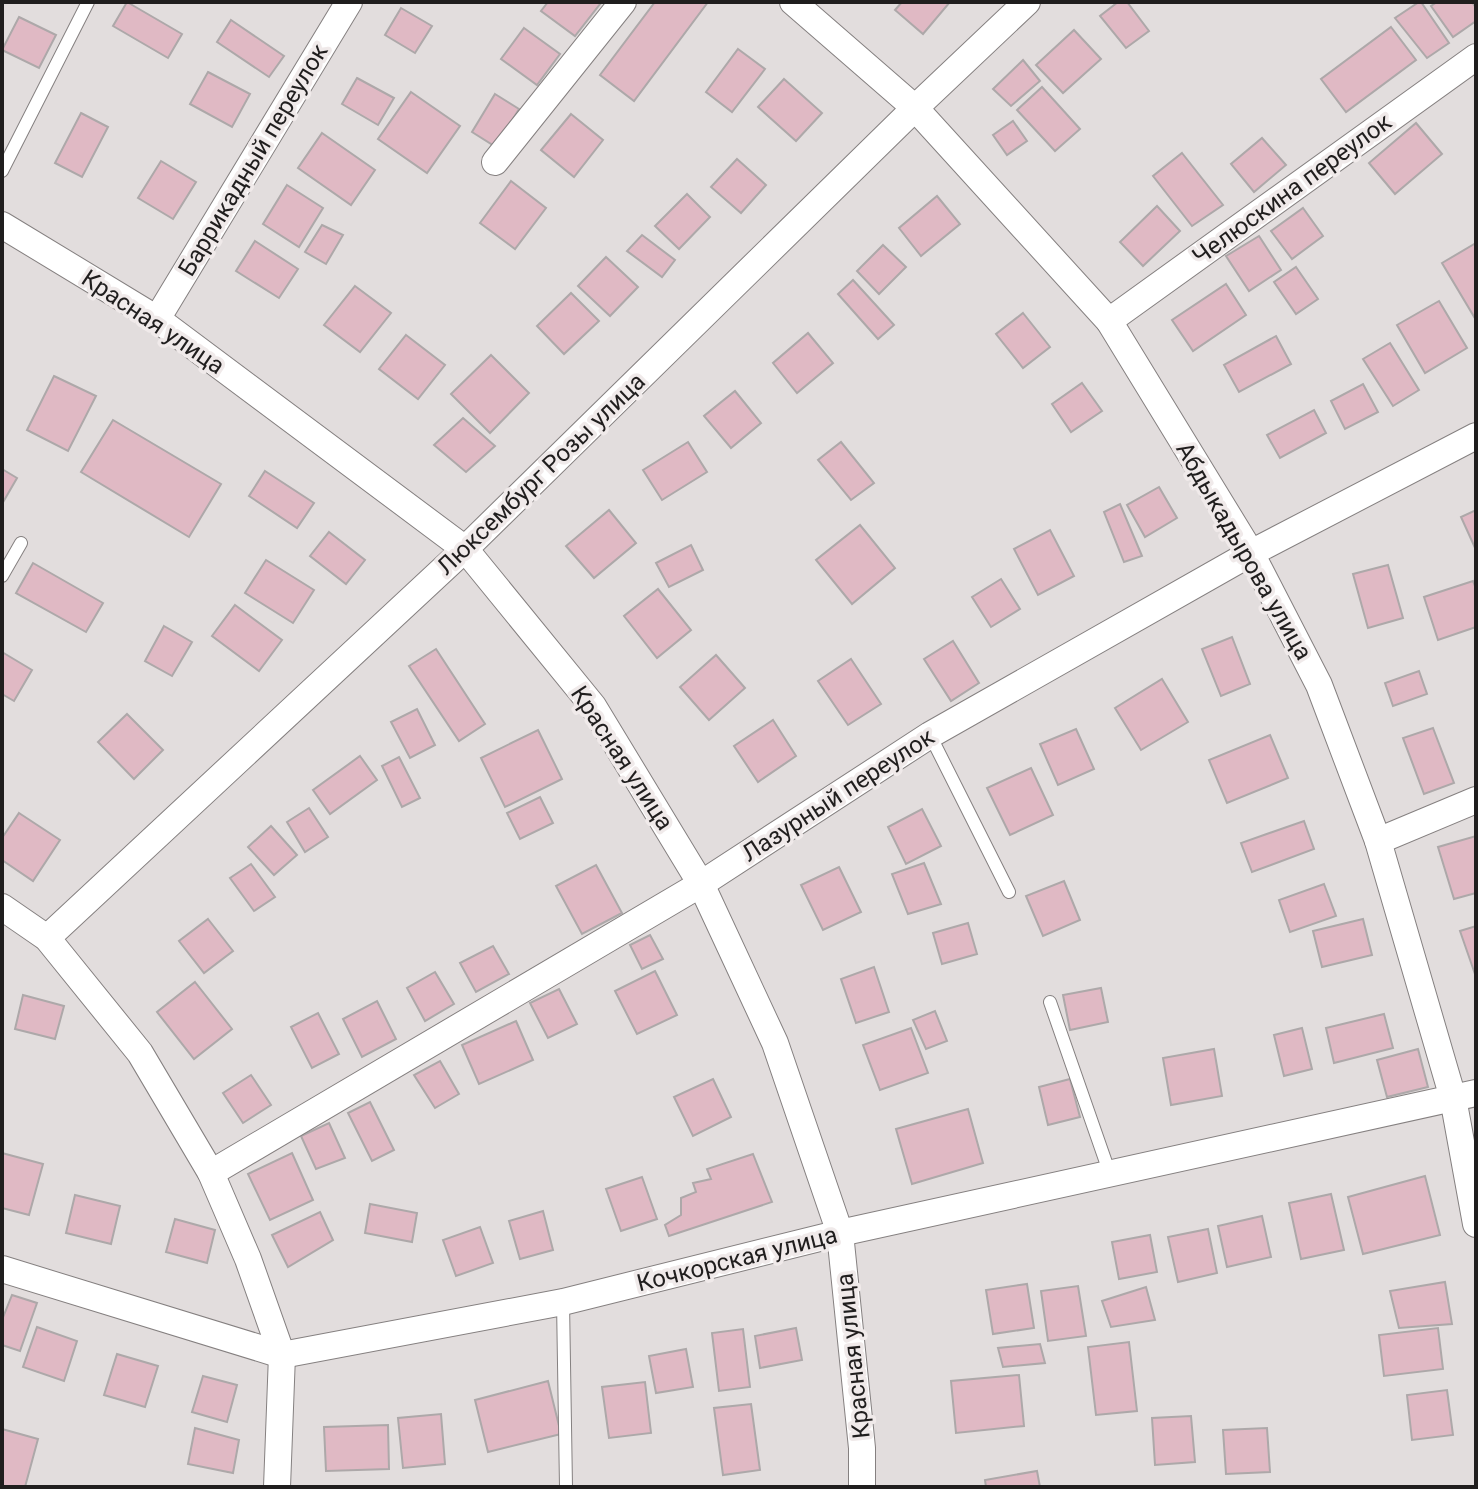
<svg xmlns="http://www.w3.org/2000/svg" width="1478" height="1489" viewBox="0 0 1478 1489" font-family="Roboto,sans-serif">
<rect width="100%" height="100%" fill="#e2dddd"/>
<g fill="#e0b9c4" stroke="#ada8a9" stroke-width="2">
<polygon points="127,2 182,34 168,58 113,26"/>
<polygon points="548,2 598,2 600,4 575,36 541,11"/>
<polygon points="655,2 708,2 634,101 600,75"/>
<polygon points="902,2 950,2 923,34 895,10"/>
<polygon points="1118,2 1127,2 1149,31 1126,48 1100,16"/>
<polygon points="1419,2 1421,2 1449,43 1427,58 1395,18"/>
<polygon points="1437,2 1472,2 1476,8 1476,21 1453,37 1431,6"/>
<polygon points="401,8 432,26 415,53 385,35"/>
<polygon points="19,17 56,35 39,68 2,50"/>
<polygon points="231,20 284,56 269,77 217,42"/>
<polygon points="1391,27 1416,60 1346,112 1321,79"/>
<polygon points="524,28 560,54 537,85 501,59"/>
<polygon points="1074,30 1101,59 1063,93 1036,65"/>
<polygon points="738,49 765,69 732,112 706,92"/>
<polygon points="1023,60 1040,81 1011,106 993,89"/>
<polygon points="208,72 250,94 232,127 190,104"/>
<polygon points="357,78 394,98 378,125 342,104"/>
<polygon points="784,79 822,113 796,141 758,107"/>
<polygon points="1042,87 1080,129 1055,151 1017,110"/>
<polygon points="411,92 460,126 427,173 378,139"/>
<polygon points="495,94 519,109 496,147 472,132"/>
<polygon points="81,113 108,127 82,177 55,163"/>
<polygon points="571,114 603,140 574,177 541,150"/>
<polygon points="1013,121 1027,141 1007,155 993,135"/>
<polygon points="1416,123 1442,154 1395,194 1369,163"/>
<polygon points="322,133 375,170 351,205 298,168"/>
<polygon points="1262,138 1286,165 1254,192 1231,164"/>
<polygon points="1182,153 1223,205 1192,226 1153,176"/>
<polygon points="737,159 766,185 741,213 711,187"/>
<polygon points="161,161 196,182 173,219 138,198"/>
<polygon points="511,181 546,208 515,249 480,223"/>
<polygon points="287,185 323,208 299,247 263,224"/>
<polygon points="687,194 710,217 679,249 655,226"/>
<polygon points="937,196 960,224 921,256 899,228"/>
<polygon points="1157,206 1180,231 1143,266 1120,242"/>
<polygon points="1303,208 1323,236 1292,259 1271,231"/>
<polygon points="322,225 343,235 326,264 305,252"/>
<polygon points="642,235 675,260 662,277 627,251"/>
<polygon points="1259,236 1281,270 1249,291 1226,256"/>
<polygon points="255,241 298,269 279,298 236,271"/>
<polygon points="1476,243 1476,320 1442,263"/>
<polygon points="883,245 906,267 879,294 857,271"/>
<polygon points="606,257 638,287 610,316 578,286"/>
<polygon points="1296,267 1318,299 1296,314 1274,282"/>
<polygon points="853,280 894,325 878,339 838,294"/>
<polygon points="1226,284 1246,315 1193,351 1172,320"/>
<polygon points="355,286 391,313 360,352 324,325"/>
<polygon points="571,293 599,321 564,354 537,326"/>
<polygon points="1439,301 1467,348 1425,373 1397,325"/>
<polygon points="1023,313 1050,347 1023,368 996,334"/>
<polygon points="808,333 833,363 797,393 773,363"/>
<polygon points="406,335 445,365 418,399 379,369"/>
<polygon points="1276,336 1291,364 1239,392 1224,365"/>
<polygon points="1390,343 1419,390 1393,406 1363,359"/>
<polygon points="491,355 529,393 490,433 451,394"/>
<polygon points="54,376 96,396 68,451 27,430"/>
<polygon points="1082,383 1102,411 1071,432 1052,404"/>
<polygon points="1363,384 1378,412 1345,429 1331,401"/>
<polygon points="735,391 761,423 731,448 704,416"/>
<polygon points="1314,410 1326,433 1280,458 1267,435"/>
<polygon points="463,418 495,446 466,472 434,445"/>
<polygon points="113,420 221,484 189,537 81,472"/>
<polygon points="688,442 707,472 662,500 643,470"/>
<polygon points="841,442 874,483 851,500 818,460"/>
<polygon points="2,469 17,478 2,504"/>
<polygon points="265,471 314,503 297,528 249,496"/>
<polygon points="1159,487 1177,518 1145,537 1127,505"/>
<polygon points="1120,504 1142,556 1124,562 1104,512"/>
<polygon points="609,510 636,543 594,578 566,546"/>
<polygon points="1476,510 1476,550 1461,517"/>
<polygon points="860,525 895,568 852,604 816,560"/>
<polygon points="1050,530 1074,576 1038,595 1014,549"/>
<polygon points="329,532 365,560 346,584 310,556"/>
<polygon points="691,545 703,570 669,587 656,563"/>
<polygon points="266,560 314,590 293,623 245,593"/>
<polygon points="33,563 103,603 86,632 16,593"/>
<polygon points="1388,565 1403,618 1368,628 1353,574"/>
<polygon points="1001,579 1020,609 991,627 972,597"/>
<polygon points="1473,581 1476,589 1476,627 1438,640 1424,597"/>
<polygon points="658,589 691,630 657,658 624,616"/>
<polygon points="235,605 282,640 259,671 212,636"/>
<polygon points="164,626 192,642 172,676 145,661"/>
<polygon points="1232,637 1250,684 1221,696 1202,649"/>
<polygon points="953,641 979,683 951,701 924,659"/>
<polygon points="436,649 485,724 459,741 409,666"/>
<polygon points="2,652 32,670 14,701 2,694"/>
<polygon points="716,655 745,688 709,720 680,687"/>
<polygon points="851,659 881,704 848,725 818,681"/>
<polygon points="1419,671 1427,694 1393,706 1385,683"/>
<polygon points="1162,679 1188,722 1141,750 1115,708"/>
<polygon points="417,709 435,745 410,758 391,722"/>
<polygon points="127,714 163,750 134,779 98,742"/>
<polygon points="773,720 796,756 758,782 734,746"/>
<polygon points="1433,728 1454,783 1424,794 1403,738"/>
<polygon points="1076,729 1094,769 1058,785 1040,744"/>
<polygon points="538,730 562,779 505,807 481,758"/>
<polygon points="1270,735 1288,778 1227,803 1209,760"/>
<polygon points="360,756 377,780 330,814 313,790"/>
<polygon points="399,757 420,798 402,807 382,766"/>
<polygon points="1031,768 1053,815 1010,835 987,788"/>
<polygon points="540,797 553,823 520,839 507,813"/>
<polygon points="309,808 328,837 305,852 287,822"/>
<polygon points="922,809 941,846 906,864 888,827"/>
<polygon points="19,813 60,840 33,881 2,860 2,838"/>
<polygon points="1304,821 1314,849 1252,872 1241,843"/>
<polygon points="271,826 297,855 274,875 248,847"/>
<polygon points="1476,836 1476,893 1454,899 1438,847"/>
<polygon points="924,863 941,904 908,914 892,874"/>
<polygon points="251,864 275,897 254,911 230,878"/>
<polygon points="596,865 622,913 582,934 556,886"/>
<polygon points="839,867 861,912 823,930 801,885"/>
<polygon points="1064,881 1080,920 1043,936 1026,896"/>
<polygon points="1324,884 1336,916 1290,932 1279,900"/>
<polygon points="208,919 233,951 204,973 179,941"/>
<polygon points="1363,919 1372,955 1322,967 1313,931"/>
<polygon points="968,923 977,954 942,964 933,933"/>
<polygon points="1476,926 1476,977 1460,931"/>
<polygon points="650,935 663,959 642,969 630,945"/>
<polygon points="493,946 509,974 476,992 460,963"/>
<polygon points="874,967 889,1012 856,1023 841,979"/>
<polygon points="655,971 677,1015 637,1034 615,991"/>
<polygon points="435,972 454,1004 425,1021 407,988"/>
<polygon points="195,982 232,1029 194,1059 157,1012"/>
<polygon points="1101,988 1108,1022 1070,1030 1063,995"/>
<polygon points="559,989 577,1024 548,1038 530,1003"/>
<polygon points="23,995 64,1006 55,1039 15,1029"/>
<polygon points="377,1001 396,1039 362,1057 343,1019"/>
<polygon points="935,1011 947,1041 926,1049 913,1020"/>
<polygon points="318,1013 339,1054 312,1068 291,1027"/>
<polygon points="1384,1014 1393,1048 1334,1063 1326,1028"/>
<polygon points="516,1021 533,1060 479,1084 462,1045"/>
<polygon points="911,1028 928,1073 880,1090 863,1045"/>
<polygon points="1302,1028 1312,1069 1284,1076 1274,1035"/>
<polygon points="1214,1049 1222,1096 1171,1105 1163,1058"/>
<polygon points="1418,1049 1428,1087 1387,1097 1377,1060"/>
<polygon points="440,1061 459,1094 435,1108 414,1075"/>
<polygon points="251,1075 271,1105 243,1123 223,1093"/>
<polygon points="713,1079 731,1117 693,1136 674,1097"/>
<polygon points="1070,1079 1080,1117 1048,1125 1039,1087"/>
<polygon points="370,1102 394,1150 372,1161 348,1113"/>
<polygon points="968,1109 983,1163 912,1184 896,1129"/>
<polygon points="329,1123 345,1158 316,1169 301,1136"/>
<polygon points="2,1153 43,1164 29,1215 2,1208"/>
<polygon points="292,1153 313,1200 270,1220 248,1174"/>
<polygon points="753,1154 772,1202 669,1236 665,1225 681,1215 681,1198 696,1192 693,1183 711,1179 707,1169"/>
<polygon points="1425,1176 1440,1235 1363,1254 1348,1197"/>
<polygon points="642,1177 657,1219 621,1231 606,1189"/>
<polygon points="1331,1194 1344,1250 1301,1259 1289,1203"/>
<polygon points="75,1195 120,1206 111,1244 66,1233"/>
<polygon points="370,1204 417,1213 412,1242 365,1233"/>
<polygon points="543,1211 553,1250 520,1259 509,1221"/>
<polygon points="320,1212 333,1240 288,1267 272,1235"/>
<polygon points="1262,1216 1271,1257 1227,1267 1218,1226"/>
<polygon points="175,1219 215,1230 207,1263 166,1252"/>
<polygon points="480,1227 493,1263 456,1276 443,1240"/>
<polygon points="1208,1229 1217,1273 1178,1282 1168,1237"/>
<polygon points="1150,1235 1157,1272 1119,1279 1112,1242"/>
<polygon points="1445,1282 1452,1324 1399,1328 1390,1291"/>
<polygon points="1027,1284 1034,1328 993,1334 986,1290"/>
<polygon points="1078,1286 1086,1336 1048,1341 1041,1291"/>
<polygon points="1146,1287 1155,1320 1111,1327 1102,1301"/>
<polygon points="12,1295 37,1303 20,1351 2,1345 2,1320"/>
<polygon points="37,1327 77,1341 64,1381 23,1367"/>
<polygon points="796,1328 802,1360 760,1368 755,1336"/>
<polygon points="1438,1328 1443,1369 1384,1376 1379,1335"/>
<polygon points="743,1329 750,1387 719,1391 712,1333"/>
<polygon points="1129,1342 1137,1411 1096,1415 1088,1347"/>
<polygon points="1040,1344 1045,1363 1003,1367 998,1348"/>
<polygon points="686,1349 693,1387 656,1393 649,1356"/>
<polygon points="117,1354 158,1366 145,1407 104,1395"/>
<polygon points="1019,1375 1024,1426 956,1433 951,1381"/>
<polygon points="203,1376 237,1385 227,1422 192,1412"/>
<polygon points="548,1381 561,1434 488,1452 475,1400"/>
<polygon points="645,1382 651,1433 609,1438 602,1387"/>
<polygon points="1447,1390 1453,1435 1412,1440 1407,1395"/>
<polygon points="751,1404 760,1470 723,1475 714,1408"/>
<polygon points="441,1414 445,1464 403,1468 398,1418"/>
<polygon points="1191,1416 1195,1462 1155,1465 1152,1418"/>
<polygon points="388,1425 389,1469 326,1471 324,1427"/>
<polygon points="195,1428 239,1440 233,1473 188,1464"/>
<polygon points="1267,1428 1270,1472 1226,1474 1223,1430"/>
<polygon points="2,1429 38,1439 25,1487 2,1487"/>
<polygon points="1037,1471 1040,1487 986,1487 985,1480"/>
</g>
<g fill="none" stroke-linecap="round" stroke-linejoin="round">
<defs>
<g id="lane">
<polyline points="2,171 88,2"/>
<polyline points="2,576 21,543"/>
<polyline points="930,735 1009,892"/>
<polyline points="1050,1002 1110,1174"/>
<polyline points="563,1302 566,1487"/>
</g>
<g id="street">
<polyline points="793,2 915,108 1109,321 1251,553 1319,685 1378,841 1453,1098 1476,1224"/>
<polyline points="495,162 623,2"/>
<polyline points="2,225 157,319 465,549 593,706 701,884 775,1043 840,1233 862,1448 862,1487"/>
<polyline points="157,319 349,2"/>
<polyline points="1109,321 1476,57"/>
<polyline points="1378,841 1476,800"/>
<polyline points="2,907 47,938 140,1053 211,1173 248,1259 282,1355 277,1487"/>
<polyline points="47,938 465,549 915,108 1027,2"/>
<polyline points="211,1173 701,884 930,735 1251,553 1476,436"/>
<polyline points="2,1269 282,1355 563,1302 840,1233 1476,1093"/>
</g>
</defs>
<use href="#lane" stroke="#858080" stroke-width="14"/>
<use href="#street" stroke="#858080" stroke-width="28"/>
<use href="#lane" stroke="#fff" stroke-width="12"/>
<use href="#street" stroke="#fff" stroke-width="26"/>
</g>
<g text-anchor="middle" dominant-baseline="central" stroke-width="7" stroke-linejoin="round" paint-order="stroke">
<g font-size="24" fill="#201e1e" stroke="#f0eaea">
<text transform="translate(253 160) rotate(-59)">Баррикадный переулок</text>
<text transform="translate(1292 189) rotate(-36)">Челюскина переулок</text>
<text transform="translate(153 322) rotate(34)">Красная улица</text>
<text transform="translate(541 474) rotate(-44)">Люксембург Розы улица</text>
<text transform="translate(1244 551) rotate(60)">Абдыкадырова улица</text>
<text transform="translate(622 758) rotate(57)">Красная улица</text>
<text transform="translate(838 795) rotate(-33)">Лазурный переулок</text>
<text transform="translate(737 1259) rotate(-14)">Кочкорская улица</text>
<text transform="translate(853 1356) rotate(-96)">Красная улица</text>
</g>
</g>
<rect width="1478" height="1489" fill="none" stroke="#201e1e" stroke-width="8"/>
</svg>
